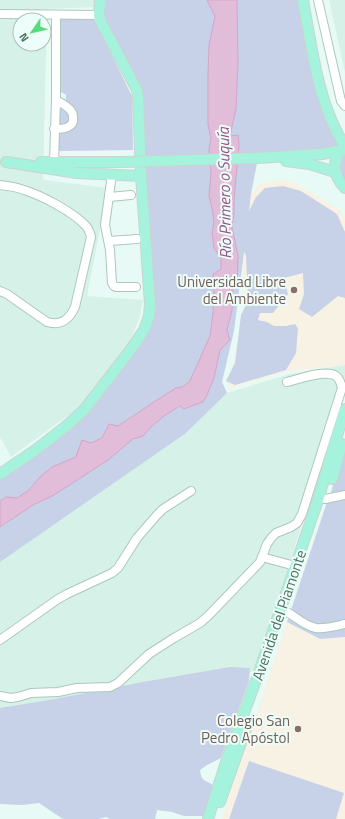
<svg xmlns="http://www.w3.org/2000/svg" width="345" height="819" viewBox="0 0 345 819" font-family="'Titillium Web',sans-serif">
<rect width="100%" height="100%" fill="#e7faf5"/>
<g fill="#d6f1e7" fill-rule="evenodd">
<path d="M0 0H95L94 7 47 9 43 180 108 188 87 296 143 300 139 320 125 350 81 406 11 457 0 437ZM20 20H44V44H20Z"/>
<polygon points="329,0 345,0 345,72"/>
<polygon points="345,365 345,386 256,671 0,710 0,556 186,433 227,393 290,374"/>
</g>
<g fill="#f7f2e4">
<polygon points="284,180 297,184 341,210 345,220 345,365 289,371 228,389 243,315 243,264 251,194 261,183"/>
<polygon points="287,622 319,639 345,637 345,819 222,819"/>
</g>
<g fill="#c7d1e7">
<polygon points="100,0 207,0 215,16 209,45 208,74 208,125 211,138 209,149 211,173 209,196 212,208 214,222 212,233 214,248 221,258 221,269 213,275 214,292 213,313 210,336 190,381 182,387 176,388 128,419 118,426 109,424 102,438 91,443 76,457 52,467 40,477 29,490 17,498 6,497 0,501 0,474 77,417 147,324 138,97 100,20"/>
<polygon points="237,0 303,0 316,67 345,146 258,158 251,194 249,211 256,197 265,188 283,186 301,191 337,214 345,232 345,298 338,296 312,317 299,309 304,294 303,273 284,278 288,294 273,313 260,313 258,320 267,322 274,326 286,326 295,324 298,328 296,353 286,370 235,385 226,381 235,363 241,315 248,301 246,256 244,252 234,331 222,382 227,393 186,433 0,562 0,527 33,505 54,495 108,460 133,439 143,436 152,426 164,416 181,406 185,409 203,402 207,395 214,378 220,350 230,340 227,330 232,310 233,287 238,256 232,227 234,214 234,199 239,145 238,135 230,136 236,108 238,63"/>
<polygon points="60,18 92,18 96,23 132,96 133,150 59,151 59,132 73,127 66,104 66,95 58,90"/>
<path d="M59 107C66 110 69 114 70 121L66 125H60L59 123Z"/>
<path d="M345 155V180C340 171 339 163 345 155Z"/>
<polygon points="345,443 345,493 330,496"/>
<polygon points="345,499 345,637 320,639 287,622 327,502"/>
<path d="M230 667 250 668 249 681 221 758 207 765 200 770C201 780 203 780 212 784V790L208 810 203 816H184L172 812 157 810 155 819H110L106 817 98 819H63L39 803 22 805 0 804V708L49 700 143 682Z"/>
<polygon points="249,761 344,793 336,819 229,819"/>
</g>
<polygon fill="#e2bdda" stroke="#d3a4c8" points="207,0 237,0 238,63 236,108 230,136 238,135 239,145 234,199 234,214 232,227 238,256 237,284 233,287 232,310 227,330 230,340 220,350 214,378 207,395 203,402 184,409 180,406 164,416 152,426 143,436 133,439 108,460 54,495 33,505 0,527 0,501 6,497 17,498 29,490 40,477 52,467 76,457 82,440 91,443 102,438 109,424 118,426 157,400 176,388 182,387 190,381 210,336 213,313 214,292 213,274 221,269 221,258 214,248 212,233 214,222 212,208 209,196 211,173 209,149 211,138 208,125 208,74 209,45 215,16"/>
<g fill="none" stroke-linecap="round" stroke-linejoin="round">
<defs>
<g id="minor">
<polyline points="318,0 341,101 345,106"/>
<polyline points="0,14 99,15"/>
<path d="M54 129C63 129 75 128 73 117 73 115 73 113 71 111 68 106 61 103 56 100"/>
<polyline points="54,163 56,100 56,15"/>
<polyline points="112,174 105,225 110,250 112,283 114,286 116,287 136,287"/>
<path d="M0 185C8 186 17 187 24 190 43 196 73 212 86 226 89 229 90 233 91 237L75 307C69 320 61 326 47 322L7 294 0 291"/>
<polyline points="109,197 131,195"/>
<polyline points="109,241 137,239"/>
<polyline points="325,499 345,495"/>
<polyline points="262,557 295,566"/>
<path d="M287 612C296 617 305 626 316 628 325 629 336 626 345 624"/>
<polyline points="0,640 58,599 67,594 112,573 118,568 137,538 157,515 163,509 191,491"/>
<path d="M0 696 11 698 18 697 31 693 58 692 77 688 110 687 118 683 149 654 174 638 200 623 209 615 260 562 267 544 272 537 276 533 291 527 297 523 302 514 342 388C341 383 340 379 336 376 326 369 299 379 287 382"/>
</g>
<g id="major">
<path d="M303 0C312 48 318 105 345 146"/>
<path d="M343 148C331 161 333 176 345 188"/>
<polyline points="258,158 322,154 342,150"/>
<polyline points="286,161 309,164 335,172"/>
<polyline points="6,162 77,173 141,176"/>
<polyline points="41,162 123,162"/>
<polyline points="0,474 34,451 65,427 84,410 129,352 144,330 149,316 150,304 141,176 138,97 137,90 100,20 99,15 100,0"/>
<polyline points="332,479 342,444"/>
<polyline points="220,802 248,723"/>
<polyline points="208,819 225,765 259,672 318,500 345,409"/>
</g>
</defs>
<use href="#minor" stroke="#acc8bb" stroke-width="10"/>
<use href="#major" stroke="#cad5cf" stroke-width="12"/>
<use href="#minor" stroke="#fff" stroke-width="8"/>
<use href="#major" stroke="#a5f3dd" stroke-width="10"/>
<defs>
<polyline id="major-bridge" points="123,162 258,158"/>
</defs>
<use href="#major-bridge" stroke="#cad5cf" stroke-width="12" stroke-linecap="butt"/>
<use href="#major-bridge" stroke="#a5f3dd" stroke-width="10"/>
</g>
<g fill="#8d6e63" stroke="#edfdf9" stroke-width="1.5">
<circle cx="294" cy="290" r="4"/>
<circle cx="298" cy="729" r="4"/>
</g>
<g text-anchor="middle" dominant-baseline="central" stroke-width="4" stroke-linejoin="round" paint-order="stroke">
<g font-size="15" fill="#785e54" stroke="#edfdf9" text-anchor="end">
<text x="286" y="281">Universidad Libre<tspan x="286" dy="17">del Ambiente</tspan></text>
<text x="290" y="720">Colegio San<tspan x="290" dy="17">Pedro Apóstol</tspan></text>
</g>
<g font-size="15" fill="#4e725e" stroke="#edfdf9">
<text transform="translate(279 615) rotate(-71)">Avenida del Piamonte</text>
</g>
<g font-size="16" font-style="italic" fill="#975386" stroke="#edfdf9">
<text transform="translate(224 193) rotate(-91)">Río Primero o Suquía</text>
</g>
</g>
<g transform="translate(32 32) rotate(236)"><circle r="19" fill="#edfdf9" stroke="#adc5bb"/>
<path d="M0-3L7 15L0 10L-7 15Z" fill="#57da80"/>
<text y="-6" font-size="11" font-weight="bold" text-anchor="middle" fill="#4e725e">N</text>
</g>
</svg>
